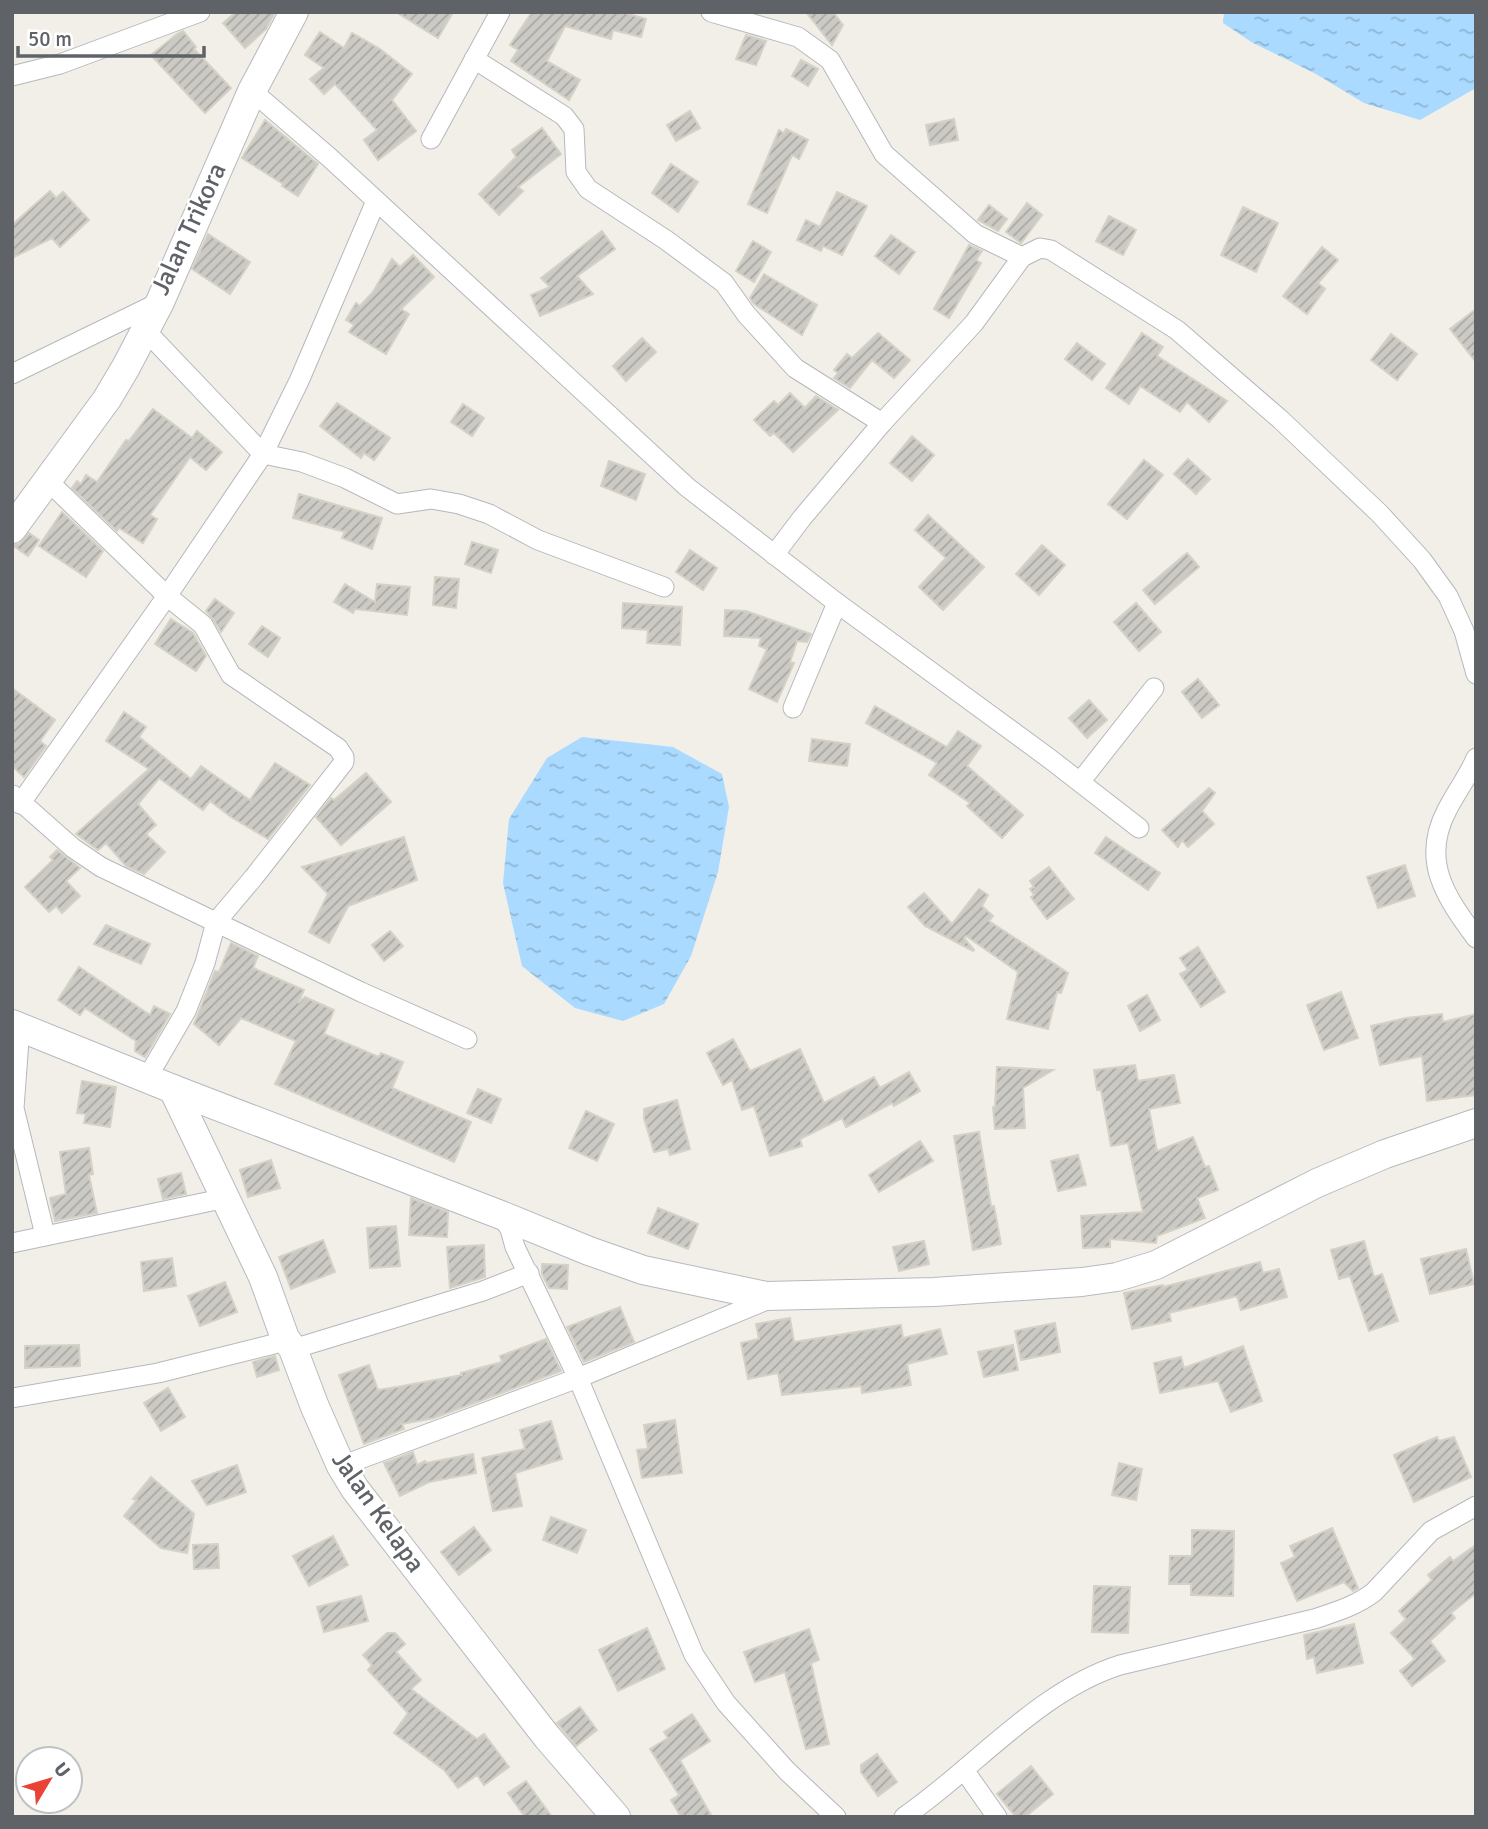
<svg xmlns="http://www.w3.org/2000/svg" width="1488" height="1829" viewBox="0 0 1488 1829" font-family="Signika,sans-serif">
<defs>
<pattern id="water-ripples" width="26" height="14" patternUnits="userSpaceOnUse" patternTransform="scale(1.75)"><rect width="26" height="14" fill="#aadaff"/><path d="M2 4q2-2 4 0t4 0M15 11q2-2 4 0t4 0" fill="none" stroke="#8eb4d2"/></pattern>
<pattern id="building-hatch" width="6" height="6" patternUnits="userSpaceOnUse" patternTransform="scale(1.75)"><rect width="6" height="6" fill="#cccac5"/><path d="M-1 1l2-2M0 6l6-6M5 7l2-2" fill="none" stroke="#a9a8a4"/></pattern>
</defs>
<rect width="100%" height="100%" fill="#f1efe8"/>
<g fill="url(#water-ripples)">
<polygon points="1224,12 1476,12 1476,88 1420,120 1364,103 1316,74 1253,43 1223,23"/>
<polygon points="582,737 673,747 722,774 729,807 718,872 691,956 664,1004 623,1021 575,1008 522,966 503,883 509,819 547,758"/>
</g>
<g fill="url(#building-hatch)" stroke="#d6d1c6" stroke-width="2">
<polygon points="236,12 275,12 266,29 245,48 223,23"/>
<polygon points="396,12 453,12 438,38"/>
<polygon points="532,12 622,12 646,19 641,37 613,30 611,39 565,26 547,61 580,80 569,100 511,61 518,50 510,45"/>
<polygon points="806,12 833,12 843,25 832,45"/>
<polygon points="183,31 196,47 194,49 231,88 205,113 151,55 177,34"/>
<polygon points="320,32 344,48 352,33 380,49 412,74 392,100 416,131 378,160 364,140 377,130 335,84 324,94 310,79 324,68 305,55"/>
<polygon points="746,35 766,41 756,65 736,59"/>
<polygon points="801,60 818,69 808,86 792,76"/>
<polygon points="690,111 700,128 676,141 667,125"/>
<polygon points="954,119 958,140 930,145 926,125"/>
<polygon points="265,120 318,164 298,196 282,186 283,184 242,158"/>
<polygon points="542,128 561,154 518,187 523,191 499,215 479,194 516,157 512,150"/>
<polygon points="786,129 808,140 799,159 792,155 767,213 748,204 779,130 784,133"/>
<polygon points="671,164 698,182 678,212 652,193"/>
<polygon points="50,191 56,198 63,192 89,220 60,247 52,238 12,258 12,225"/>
<polygon points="837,192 867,206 842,255 823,246 821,251 797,240 806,220 820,227"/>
<polygon points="1027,203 1042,215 1021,243 1006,232"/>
<polygon points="989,205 1007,219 998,231 978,220"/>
<polygon points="1243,207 1278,223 1256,272 1221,255"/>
<polygon points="1109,216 1136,230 1123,255 1096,241"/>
<polygon points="602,231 615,249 577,276 593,294 540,316 531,295 550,287 541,278"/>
<polygon points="208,234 250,262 230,294 192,269"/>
<polygon points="891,235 915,252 899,274 875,256"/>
<polygon points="753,241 771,252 754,282 736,271"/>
<polygon points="969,245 982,251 976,260 981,263 949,318 934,309"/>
<polygon points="1322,247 1338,260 1318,283 1325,289 1307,314 1283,296"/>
<polygon points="413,255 434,277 401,309 409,314 386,354 349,332 354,325 346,320 356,303 360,306 373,292 392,259 400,267"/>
<polygon points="764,274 817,305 802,335 754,304 750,298"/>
<polygon points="1476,309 1476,362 1450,329"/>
<polygon points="878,333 910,360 894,378 872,360 850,388 834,378 838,373 834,370 847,354 852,358"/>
<polygon points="1142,333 1163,347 1157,356 1227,401 1209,422 1187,402 1180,412 1140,386 1129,404 1106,388"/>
<polygon points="1391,334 1417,354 1397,380 1371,360"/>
<polygon points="642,338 656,352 626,381 613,366"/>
<polygon points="1077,343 1105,364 1092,380 1065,359"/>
<polygon points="790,393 805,408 816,396 838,410 793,452 774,433 770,436 754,420 774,401 778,405"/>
<polygon points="337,403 390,438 374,460 364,453 361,458 320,426"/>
<polygon points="463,404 484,418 472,436 451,422"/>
<polygon points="153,409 192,438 197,431 222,452 206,470 190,457 150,515 157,519 143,543 119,528 117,531 72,488 77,481 81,484 86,475 97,482 126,440 129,441"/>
<polygon points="912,436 934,455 912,481 890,463"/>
<polygon points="1188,459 1210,479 1196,494 1174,474"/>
<polygon points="1144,460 1163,475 1127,519 1108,504"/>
<polygon points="609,461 645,474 636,500 601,486"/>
<polygon points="299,494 382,518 372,549 342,538 345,532 293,518"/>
<polygon points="62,512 103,551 86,577 39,546"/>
<polygon points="928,515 984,567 943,610 919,587 946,558 915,530"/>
<polygon points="29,533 39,540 28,556 12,545 19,544"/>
<polygon points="472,542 498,550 491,573 465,564"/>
<polygon points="1042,545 1065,565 1039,595 1016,574"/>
<polygon points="690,550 717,568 703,590 676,572"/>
<polygon points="1187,553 1199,567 1155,604 1143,590"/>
<polygon points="435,577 459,579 456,608 433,605"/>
<polygon points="345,584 375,602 377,584 410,587 407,615 355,609 353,613 334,602"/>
<polygon points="215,599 234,613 221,632 213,619 206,611"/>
<polygon points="623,603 682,607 680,645 647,643 648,630 622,628"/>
<polygon points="1136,603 1161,632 1139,651 1114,622"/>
<polygon points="725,610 746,611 811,634 807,642 797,641 790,662 794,663 777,702 749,689 767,649 759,646 761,638 724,636"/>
<polygon points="171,619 193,633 206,656 196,671 155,644"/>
<polygon points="262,626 280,638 268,657 249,644"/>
<polygon points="1198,679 1219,705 1202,718 1182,692"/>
<polygon points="12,688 55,720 40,741 46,746 24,777 12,766"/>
<polygon points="1089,700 1107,720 1087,738 1069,718"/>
<polygon points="875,706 947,747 958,731 981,746 967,766 1023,815 1002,838 967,806 970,803 929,775 937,763 866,723"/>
<polygon points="124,712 146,727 139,737 191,779 201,766 250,800 275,763 310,785 268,839 231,817 210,801 203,810 159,778 138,804 156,825 146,834 165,852 144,874 126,866 106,843 98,850 76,834 149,769 106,741"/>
<polygon points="812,739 850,744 847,766 809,761"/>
<polygon points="366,773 391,802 341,845 316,817 331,798 334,800"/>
<polygon points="1209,788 1215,793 1202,811 1214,824 1188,847 1182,840 1178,847 1162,830"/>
<polygon points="404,837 417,880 348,906 329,943 309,932 328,894 302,867"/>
<polygon points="1106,837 1160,873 1148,890 1095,853"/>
<polygon points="57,850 80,868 66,881 80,896 62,913 56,906 49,912 25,887 53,860 50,857"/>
<polygon points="1405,865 1415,896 1378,908 1367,877"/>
<polygon points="1049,867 1074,899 1047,919 1031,897 1034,895 1030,889 1034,887 1030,881"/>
<polygon points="979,889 988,895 982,906 993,916 989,921 1068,973 1061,993 1057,992 1048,1029 1007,1019 1018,972 966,936 964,938 974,950 973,951 925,926 908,907 924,893 952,924"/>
<polygon points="106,925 150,944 141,964 94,944"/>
<polygon points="390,931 403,946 384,961 372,945"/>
<polygon points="231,943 258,956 253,968 304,990 298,1003 305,997 334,1010 324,1034 379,1057 381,1053 403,1062 392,1088 471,1122 454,1162 275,1084 296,1041 241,1018 219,1045 194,1024 215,971 219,972"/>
<polygon points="1198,947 1225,992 1201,1007 1180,974 1188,970 1180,958"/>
<polygon points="79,967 150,1015 154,1006 170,1014 145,1057 135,1051 136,1041 85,1008 80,1015 58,1000"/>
<polygon points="1341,992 1358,1038 1324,1050 1307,1005"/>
<polygon points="1147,995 1160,1020 1140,1031 1128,1006"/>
<polygon points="1442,1014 1443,1022 1476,1014 1476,1095 1427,1101 1422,1056 1380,1065 1371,1026 1406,1018"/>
<polygon points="733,1039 750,1071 800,1049 824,1103 874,1077 880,1088 909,1072 920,1091 894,1106 892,1103 846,1127 842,1118 800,1139 802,1146 770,1156 754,1106 742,1110 732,1080 723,1085 707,1053"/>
<polygon points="1135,1065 1138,1081 1174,1075 1180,1103 1149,1109 1157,1151 1193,1137 1205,1167 1209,1166 1218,1190 1197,1198 1205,1218 1157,1236 1156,1243 1110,1239 1110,1247 1083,1248 1081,1216 1143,1212 1128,1143 1111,1146 1101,1090 1097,1090 1094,1070"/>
<polygon points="997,1067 1053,1070 1023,1088 1025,1128 995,1129 993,1107 995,1107"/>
<polygon points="82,1081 116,1087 110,1127 84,1123 86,1114 77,1113"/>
<polygon points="478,1089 501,1099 491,1123 467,1113"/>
<polygon points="677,1100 690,1149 670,1155 668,1149 654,1152 644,1118 644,1109"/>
<polygon points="586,1111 614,1124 597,1161 569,1148"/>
<polygon points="979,1132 991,1206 994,1206 1001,1244 973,1250 954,1136"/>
<polygon points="920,1141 933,1161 879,1192 869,1175"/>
<polygon points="89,1148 93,1174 89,1175 97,1213 55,1221 50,1198 66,1194 60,1152"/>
<polygon points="1078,1155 1086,1185 1058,1191 1051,1161"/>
<polygon points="271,1160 280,1188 248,1197 240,1170"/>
<polygon points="181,1173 186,1194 163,1199 158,1179"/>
<polygon points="411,1198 448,1212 447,1237 409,1235"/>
<polygon points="658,1208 698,1224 688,1249 648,1233"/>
<polygon points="396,1226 400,1266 370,1268 367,1228"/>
<polygon points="323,1240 335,1272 291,1289 279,1257"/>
<polygon points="924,1241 929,1264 899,1271 893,1247"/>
<polygon points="1364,1241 1374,1277 1382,1274 1398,1321 1369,1331 1350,1276 1339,1279 1331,1250"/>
<polygon points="484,1245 485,1277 450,1288 447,1247"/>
<polygon points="1466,1249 1474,1284 1430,1294 1421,1259"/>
<polygon points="172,1258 176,1286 144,1291 141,1262"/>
<polygon points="1260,1262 1263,1273 1279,1269 1287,1297 1241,1310 1237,1296 1169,1313 1171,1321 1132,1329 1124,1293 1163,1285 1163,1287"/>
<polygon points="542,1264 568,1265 567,1289 549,1288 542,1274"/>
<polygon points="225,1282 237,1312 200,1326 188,1296"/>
<polygon points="620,1307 634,1342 584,1362 567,1327"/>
<polygon points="790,1318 794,1342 901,1325 903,1338 940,1329 947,1354 907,1364 911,1385 862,1393 861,1386 782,1395 778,1373 748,1379 741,1343 759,1339 756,1324"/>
<polygon points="1055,1323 1060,1352 1021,1360 1015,1331"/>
<polygon points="546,1339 561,1371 434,1418 402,1424 404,1429 364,1444 339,1375 369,1365 378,1390 397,1387 462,1375 461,1373 502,1362 500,1356"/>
<polygon points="79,1345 80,1366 25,1368 25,1346"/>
<polygon points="1013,1345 1018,1370 984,1377 978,1352"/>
<polygon points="1243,1346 1262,1401 1231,1412 1218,1381 1160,1393 1154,1363 1181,1357 1184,1368"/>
<polygon points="275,1356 279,1370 257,1377 253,1362"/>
<polygon points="168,1388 185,1417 161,1431 144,1403"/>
<polygon points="675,1420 682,1473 642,1478 637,1450 648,1449 644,1425"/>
<polygon points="551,1421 562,1459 515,1473 522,1506 493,1511 482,1458 525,1449 520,1430"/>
<polygon points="1437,1437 1439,1441 1454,1437 1471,1477 1414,1502 1394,1455"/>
<polygon points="413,1452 417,1465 425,1461 426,1463 473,1454 476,1473 429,1482 400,1496 384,1463"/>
<polygon points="1119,1463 1142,1469 1136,1500 1112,1495"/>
<polygon points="237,1465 246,1492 207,1505 192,1481"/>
<polygon points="151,1477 194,1514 187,1553 161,1548 124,1516 137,1500 133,1499"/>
<polygon points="551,1517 586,1530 577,1553 543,1540"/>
<polygon points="474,1527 491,1550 459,1575 441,1552"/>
<polygon points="1332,1528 1358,1588 1353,1591 1344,1582 1297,1601 1281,1563 1295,1557 1290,1546"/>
<polygon points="1192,1530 1234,1531 1233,1596 1191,1595 1191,1584 1169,1584 1170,1556 1192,1556"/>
<polygon points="333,1536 348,1565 309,1586 293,1556"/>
<polygon points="218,1544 219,1568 194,1569 193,1545"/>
<polygon points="1476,1545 1476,1593 1451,1613 1455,1618 1430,1641 1445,1661 1412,1686 1400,1671 1415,1659 1391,1633 1406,1619 1399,1611 1432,1580 1428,1575 1450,1557 1453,1561"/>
<polygon points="1094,1586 1130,1587 1128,1633 1092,1632"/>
<polygon points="361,1596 368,1621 324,1632 317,1607"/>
<polygon points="1354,1624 1363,1663 1317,1673 1314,1657 1307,1659 1304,1635"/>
<polygon points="647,1628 665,1669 618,1691 599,1650"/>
<polygon points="809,1629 819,1660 811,1663 829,1744 806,1749 785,1672 755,1682 744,1652"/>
<polygon points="387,1633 395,1633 405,1644 396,1652 421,1680 411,1689 477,1739 484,1734 509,1767 484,1785 477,1775 458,1788 444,1770 394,1733 408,1713 368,1670 372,1665 363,1655"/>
<polygon points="580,1707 597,1730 576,1746 557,1723"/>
<polygon points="692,1714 710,1741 680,1760 712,1817 681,1817 671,1800 679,1795 650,1749 668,1738 664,1732"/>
<polygon points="877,1754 897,1782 878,1796 861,1772 861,1765"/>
<polygon points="1031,1766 1053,1794 1025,1817 1016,1817 997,1794"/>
<polygon points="526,1781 552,1817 525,1817 508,1793"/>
</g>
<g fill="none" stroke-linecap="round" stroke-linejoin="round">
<defs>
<g id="street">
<polyline points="711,12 798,37 830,60 884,154 975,234 1022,257"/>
<polyline points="474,59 564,116 574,129 576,172 588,189 666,240 724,283 746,314 795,368 882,423"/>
<polyline points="12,76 60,64 200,12"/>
<polyline points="252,91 330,158 687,487 837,603 1050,759 1139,828"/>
<polyline points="431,139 500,12"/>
<polyline points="145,330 263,454 302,462 345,478 397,504 431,499 459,504 489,514 538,540 664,587"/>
<polyline points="12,374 160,302"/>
<polyline points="48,481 167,596 203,625 231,675 338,748 344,757 344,762 254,877 216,922 205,963 186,1011 147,1078"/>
<polyline points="774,555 802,518 882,423 974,323 1022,257 1040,248 1051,250 1177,330 1281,420 1380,514 1422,560 1448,596 1464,631 1476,674"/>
<polyline points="793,708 837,603"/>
<path d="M1476 758C1468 777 1456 792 1447 810 1420 861 1446 897 1476 938"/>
<polyline points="1080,782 1154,688"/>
<polyline points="13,795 73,848 101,867 361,992 467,1039"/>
<polyline points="20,804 167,596 263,454 299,381 376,201"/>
<polyline points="20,1027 14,1108 45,1235"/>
<polyline points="501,1215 510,1229 515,1247 578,1378 694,1655 726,1703 787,1771 836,1817"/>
<polyline points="12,1243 226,1198"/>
<polyline points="293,1349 483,1291 529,1273"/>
<polyline points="12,1398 158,1373 274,1344 285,1338"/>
<polyline points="341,1466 578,1378 774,1297"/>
<polyline points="964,1770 997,1817"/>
<path d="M904 1817C974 1769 1038 1691 1120 1665L1314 1619C1335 1612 1356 1606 1374 1592L1431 1531 1476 1506"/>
</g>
<g id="secondary">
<polyline points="12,529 107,399 126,367 160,302 252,91 294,12"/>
<polyline points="12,1024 173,1089 501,1215 589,1251 643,1270 766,1296 934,1292 1082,1282 1117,1277 1156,1265 1317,1183 1385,1154 1476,1123"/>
<polyline points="173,1089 263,1277 285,1338 293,1349 315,1407 341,1466 355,1489 547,1737 616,1817"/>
</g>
</defs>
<use href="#street" stroke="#b5b8bc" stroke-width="21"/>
<use href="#secondary" stroke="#b6babf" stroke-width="30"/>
<use href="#street" stroke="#fff" stroke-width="19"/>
<use href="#secondary" stroke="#fff" stroke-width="28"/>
</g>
<g text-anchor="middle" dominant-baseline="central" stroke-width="5" stroke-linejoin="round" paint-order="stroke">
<g font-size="26" fill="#5f6368" stroke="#fff">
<text transform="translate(189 229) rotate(-65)">Jalan Trikora</text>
<text transform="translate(378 1512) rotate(55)">Jalan Kelapa</text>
</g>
</g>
<rect width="1488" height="1829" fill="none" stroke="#5f6368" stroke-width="28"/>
<g transform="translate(49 1780) rotate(52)"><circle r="33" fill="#ffffff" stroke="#bfc1c3" stroke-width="2"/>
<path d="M0-5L12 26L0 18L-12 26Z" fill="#ea4335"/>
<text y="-10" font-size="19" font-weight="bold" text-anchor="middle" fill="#5f6368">U</text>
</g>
<path d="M18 46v10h186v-10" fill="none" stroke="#5f6368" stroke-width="3.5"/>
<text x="28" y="46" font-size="21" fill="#5f6368" stroke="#ffffff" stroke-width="5" paint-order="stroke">50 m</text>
</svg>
